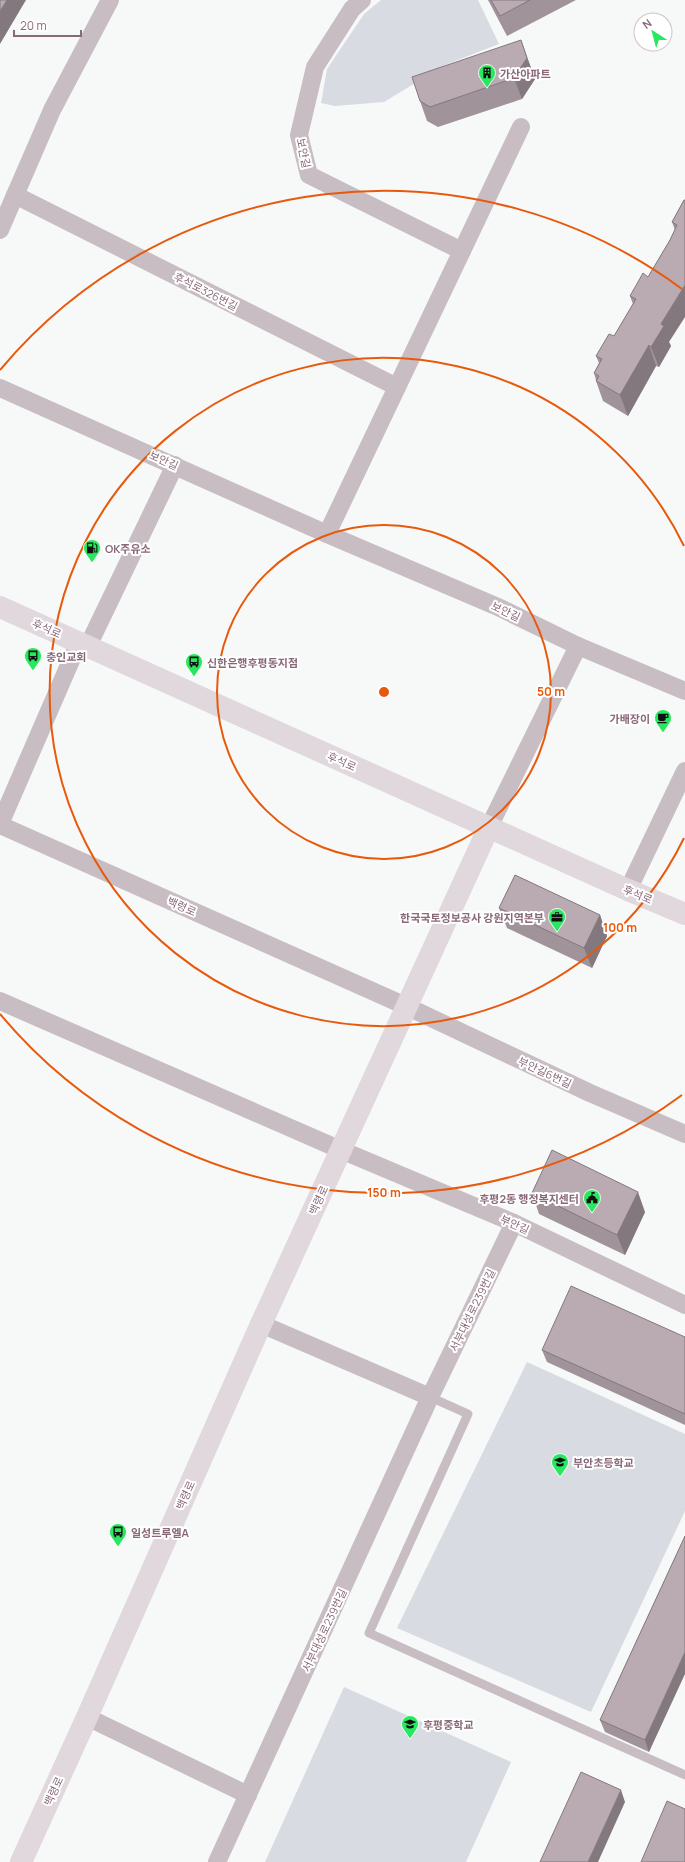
<svg xmlns="http://www.w3.org/2000/svg" width="685" height="1862" viewBox="0 0 685 1862" font-family="Manrope,'Noto Sans KR',sans-serif">
<rect width="100%" height="100%" fill="#f7f9f9"/>
<g fill="#d8dbe2">
<polygon points="381,0 478,0 499,44 445,65 384,102 335,106 321,103 327,69 364,14"/>
<polygon points="527,1362 685,1434 685,1511 591,1712 397,1628"/>
<polygon points="344,1687 511,1762 466,1862 265,1862"/>
</g>
<g fill="none" stroke-linecap="round" stroke-linejoin="round">
<polyline stroke="#c7bdc2" stroke-width="9" points="430,1397 468,1414 369,1633 685,1775"/>
<g stroke="#c7bdc2" stroke-width="18">
<polyline points="362,0 352,9 315,67 299,135 309,175 462,251"/>
<polyline points="15,195 397,387"/>
<polyline points="0,230 52,110 110,0"/>
<polyline points="0,388 327,534 498,607 578,646 685,691"/>
<polyline points="327,534 521,127"/>
<polyline points="88,646 175,465"/>
<polyline points="0,824 79,642"/>
<polyline points="0,825 408,1007 590,1093 685,1134"/>
<polyline points="489,827 578,646"/>
<polyline points="628,890 685,771"/>
<polyline points="0,1001 341,1150 514,1223 685,1305"/>
<polyline points="261,1324 430,1397"/>
<polyline points="87,1717 248,1795"/>
<polyline points="217,1862 430,1397 514,1223"/>
</g>
<g stroke="#e0d8dc" stroke-width="22">
<polyline points="0,607 628,890 685,914"/>
<polyline points="21,1862 87,1717 261,1324 489,827"/>
</g>
</g>
<g fill="#a0939a">
<polygon points="488,0 576,0 507,36"/>
<polygon points="528,60 535,79 522,99 438,127 427,121 420,101"/>
<polygon points="684,200 669,342 671,346 659,367 656,366 628,416 603,401 596,381 596,380 594,373 599,363 596,356 614,336 633,304 630,296 648,277 670,240 675,230 672,222"/>
<polygon points="499,908 600,915 607,936 592,968 507,928"/>
<polygon points="532,1193 645,1212 625,1255 539,1214"/>
<polygon points="685,1337 685,1425 547,1362 542,1350"/>
<polygon points="685,1536 649,1752 605,1732 600,1720"/>
</g>
<g fill="#82787d">
<polygon points="7,0 26,0 0,44 0,11"/>
<polygon points="521,40 535,79 522,99 514,78"/>
<polygon points="685,285 685,317 669,342 671,346 659,367 651,347 661,324"/>
<polygon points="649,345 656,366 628,416 620,395"/>
<polygon points="600,915 607,936 592,968 584,948"/>
<polygon points="638,1192 645,1212 625,1255 617,1235"/>
<polygon points="685,1652 685,1674 649,1752 645,1740"/>
<polygon points="621,1790 625,1802 598,1862 588,1862"/>
</g>
<g fill="#baabb3" stroke="#82787d">
<polygon points="0,0 7,0 0,11"/>
<polygon points="491,0 530,0 500,16"/>
<polygon points="521,40 527,58 514,78 430,107 420,101 412,77"/>
<polygon points="684,200 685,200 685,285 661,324 664,326 651,347 649,345 620,395 596,381 599,376 594,373 602,359 596,356 609,334 614,336 636,299 630,296 643,273 648,277 670,240 677,225 672,222"/>
<polygon points="515,875 600,915 584,948 499,908"/>
<polygon points="552,1150 638,1192 617,1235 532,1193"/>
<polygon points="571,1286 685,1337 685,1414 542,1350"/>
<polygon points="685,1536 685,1652 645,1740 600,1720"/>
<polygon points="581,1772 621,1790 588,1862 540,1862"/>
<polygon points="667,1801 685,1809 685,1862 641,1862"/>
</g>
<g fill="none" stroke="#e8590c" stroke-width="2">
<circle cx="384" cy="692" r="167"/>
<path d="M684 838A334 334 0 1 1 684 546"/>
<path d="M682 1095A501 501 0 0 1 0 1014M0 370A501 501 0 0 1 682 289"/>
</g>
<defs>
<symbol id="building-pin" viewBox="-11 -11 22 30"><path d="M0 17L-7.5 6A9.5 9.5 0 1 1 7.5 6Z" fill="#28e860" stroke="#fff"/><path d="M-4-6H4V6H1V3H-1V6H-4ZM-2.5-4.3h1.7v1.8h-1.7ZM.8-4.3h1.7v1.8H.8ZM-2.5-1h1.7V.8h-1.7ZM.8-1h1.7V.8H.8Z" fill="#111"/></symbol>
<symbol id="fuel-pin" viewBox="-11 -11 22 30"><path d="M0 17L-7.5 6A9.5 9.5 0 1 1 7.5 6Z" fill="#28e860" stroke="#fff"/><path d="M-5.5-6h7V0h2V4h1.3V-2.5L3-4.5l.8-.8L6-3V5H2.5V1h-1V6h-7ZM-4.2-4.7v3.2H.2V-4.7Z" fill="#111"/></symbol>
<symbol id="bus-pin" viewBox="-11 -11 22 30"><path d="M0 17L-7.5 6A9.5 9.5 0 1 1 7.5 6Z" fill="#28e860" stroke="#fff"/><path d="M-5-6H5V4H4V6H2V4H-2V6H-4V4H-5ZM-3.5-4V0h7V-4ZM-3.5 1.2v1.5H-2V1.2ZM2 1.2v1.5H3.5V1.2Z" fill="#111"/></symbol>
<symbol id="cafe-pin" viewBox="-11 -11 22 30"><path d="M0 17L-7.5 6A9.5 9.5 0 1 1 7.5 6Z" fill="#28e860" stroke="#fff"/><path d="M-5.5-4.5H6V0H3Q3 3.5 0 3.5H-2.5Q-5.5 3.5-5.5 0ZM3-3.2v2h1.7v-2ZM-6 4.5H4V6H-6Z" fill="#111"/></symbol>
<symbol id="office-pin" viewBox="-11 -11 22 30"><path d="M0 17L-7.5 6A9.5 9.5 0 1 1 7.5 6Z" fill="#28e860" stroke="#fff"/><path d="M-6-3h4V-5.5h4V-3h4V5H-6ZM-1-4.5V-3h2v-1.5ZM-6 0V1H6V0Z" fill="#111"/></symbol>
<symbol id="civic-pin" viewBox="-11 -11 22 30"><path d="M0 17L-7.5 6A9.5 9.5 0 1 1 7.5 6Z" fill="#28e860" stroke="#fff"/><path d="M-.6-6.5H3V-4.5H.6V-3L4-1V1h2V6H-6V1h2V-1L-.6-3ZM-1.2 2.5V6h2.4V2.5Z" fill="#111"/></symbol>
<symbol id="school-pin" viewBox="-11 -11 22 30"><path d="M0 17L-7.5 6A9.5 9.5 0 1 1 7.5 6Z" fill="#28e860" stroke="#fff"/><path d="M0-5L7-2L0 1L-7-2ZM-4 1L0 2.5L4 1V4Q0 6-4 4Z" fill="#111"/></symbol>
</defs>
<g fill-rule="evenodd">
<use href="#building-pin" x="477" y="63" width="20" height="27"/>
<use href="#fuel-pin" x="82" y="538" width="20" height="27"/>
<use href="#bus-pin" x="23" y="646" width="20" height="27"/>
<use href="#bus-pin" x="184" y="652" width="20" height="27"/>
<use href="#cafe-pin" x="653" y="708" width="20" height="27"/>
<use href="#office-pin" x="547" y="907" width="20" height="27"/>
<use href="#civic-pin" x="582" y="1188" width="20" height="27"/>
<use href="#school-pin" x="550" y="1452" width="20" height="27"/>
<use href="#bus-pin" x="108" y="1522" width="20" height="27"/>
<use href="#school-pin" x="400" y="1714" width="20" height="27"/>
</g>
<g text-anchor="middle" dominant-baseline="central" stroke-width="4" stroke-linejoin="round" paint-order="stroke">
<g font-size="11" font-weight="bold" fill="#896878" stroke="#fff" text-anchor="start">
<text x="500" y="73">가산아파트</text>
<text x="105" y="548">OK주유소</text>
<text x="46" y="656">충인교회</text>
<text x="207" y="662">신한은행후평동지점</text>
<text x="650" y="718" text-anchor="end">가배장이</text>
<text x="544" y="917" text-anchor="end">한국국토정보공사 강원지역본부</text>
<text x="579" y="1198" text-anchor="end">후평2동 행정복지센터</text>
<text x="573" y="1462">부안초등학교</text>
<text x="131" y="1532">일성트루엘A</text>
<text x="423" y="1724">후평중학교</text>
</g>
<g font-size="11" fill="#896878" stroke="#fff">
<text transform="translate(304 153) rotate(78)">보안길</text>
<text transform="translate(206 291) rotate(27)">후석로326번길</text>
<text transform="translate(164 460) rotate(24)">보안길</text>
<text transform="translate(506 611) rotate(25)">보안길</text>
<text transform="translate(47 628) rotate(24)">후석로</text>
<text transform="translate(342 761) rotate(24)">후석로</text>
<text transform="translate(638 894) rotate(23)">후석로</text>
<text transform="translate(182 906) rotate(24)">백령로</text>
<text transform="translate(545 1072) rotate(25)">부안길6번길</text>
<text transform="translate(318 1200) rotate(-65)">백령로</text>
<text transform="translate(515 1224) rotate(24)">부안길</text>
<text transform="translate(472 1310) rotate(-64)">서부대성로239번길</text>
<text transform="translate(185 1495) rotate(-66)">백령로</text>
<text transform="translate(324 1630) rotate(-65)">서부대성로239번길</text>
<text transform="translate(53 1791) rotate(-65)">백령로</text>
</g>
</g>
<circle cx="384" cy="692" r="6" fill="#e8590c" stroke="#fff" stroke-width="2"/>
<g font-size="12" text-anchor="middle" font-weight="bold" fill="#e8590c" stroke="#fff" stroke-width="4" stroke-linejoin="round" paint-order="stroke">
<text x="551" y="696">50 m</text>
<text x="620" y="932">100 m</text>
<text x="384" y="1197">150 m</text>
</g>
<g transform="translate(653 32) rotate(324)"><circle r="19" fill="#ffffff" stroke="#d0c3c9"/>
<path d="M0-3L7 15L0 10L-7 15Z" fill="#28e860"/>
<text y="-6" font-size="11" font-weight="bold" text-anchor="middle" fill="#896878">N</text>
</g>
<path d="M14 30v6h67v-6" fill="none" stroke="#896878" stroke-width="2"/>
<text x="20" y="30" font-size="12" fill="#896878" stroke="#ffffff" stroke-width="3" paint-order="stroke">20 m</text>
</svg>
